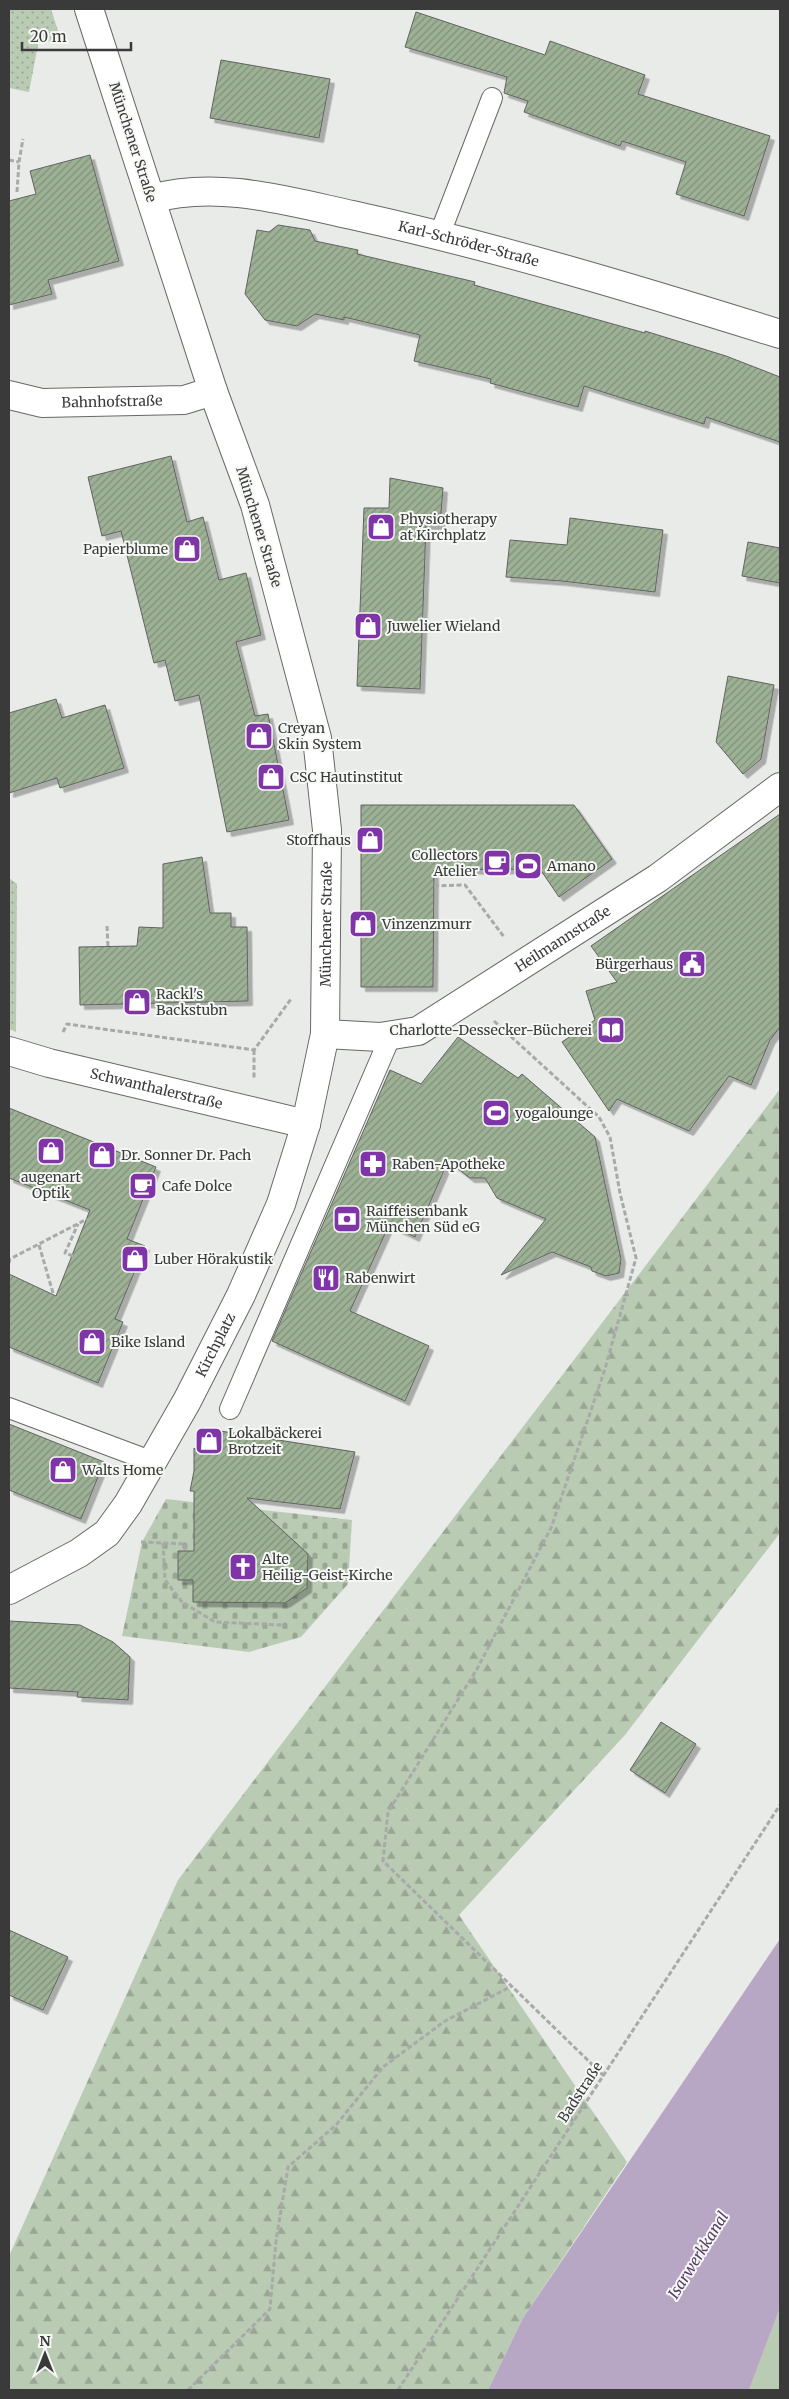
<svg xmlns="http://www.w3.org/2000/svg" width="789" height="2399" viewBox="0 0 789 2399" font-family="Merriweather,serif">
<defs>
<pattern id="forest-firs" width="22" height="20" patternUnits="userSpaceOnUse" patternTransform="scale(1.25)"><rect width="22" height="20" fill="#bacbb4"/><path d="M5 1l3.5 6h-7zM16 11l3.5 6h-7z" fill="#98a693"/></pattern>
<pattern id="cemetery-stones" width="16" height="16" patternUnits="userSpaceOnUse" patternTransform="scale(1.25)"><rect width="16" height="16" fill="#bacbb4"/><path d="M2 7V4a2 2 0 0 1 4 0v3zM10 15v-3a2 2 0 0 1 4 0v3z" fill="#98a693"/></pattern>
<pattern id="park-dots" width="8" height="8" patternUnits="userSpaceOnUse" patternTransform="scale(1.25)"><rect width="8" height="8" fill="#bacbb4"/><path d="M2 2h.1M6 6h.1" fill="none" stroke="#98a693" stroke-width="1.8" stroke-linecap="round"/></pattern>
<pattern id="building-hatch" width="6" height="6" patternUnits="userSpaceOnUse" patternTransform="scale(1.25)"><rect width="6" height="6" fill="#9db195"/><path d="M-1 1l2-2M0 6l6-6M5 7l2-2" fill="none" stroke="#81917b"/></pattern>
<filter id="shadow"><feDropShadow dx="4.5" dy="4.5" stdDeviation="0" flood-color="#0004"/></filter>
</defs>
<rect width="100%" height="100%" fill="#e8ebe7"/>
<polygon fill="#bacbb4" points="780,2308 780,2390 749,2390"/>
<polygon fill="url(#forest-firs)" points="780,1089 780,1533 625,1735 459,1915 627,2162 523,2318 488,2390 9,2390 9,2256 178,1880"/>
<polygon fill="url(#cemetery-stones)" points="166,1499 352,1520 348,1584 301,1637 249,1652 122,1636 142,1542"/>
<g fill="url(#park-dots)">
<polygon points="9,9 51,9 62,43 39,40 29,92 9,88"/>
<polygon points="9,878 17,884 16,1032 9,1029"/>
</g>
<polygon fill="#b8a7c4" points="780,1939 780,2308 749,2390 488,2390 523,2318"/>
<g fill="url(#building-hatch)" stroke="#616360" filter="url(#shadow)">
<polygon points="416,12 545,55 550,41 645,75 638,94 770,136 744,216 676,194 686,162 622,141 620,146 524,112 528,101 504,93 507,77 405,47"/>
<polygon points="221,60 330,79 319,138 210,118"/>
<polygon points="90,155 119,261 48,280 52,294 9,305 9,201 36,194 30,171"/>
<polygon points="278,225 310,230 315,241 358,250 357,254 475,282 474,285 645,333 645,331 726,356 780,377 780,442 706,417 704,424 584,386 578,407 490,383 491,379 414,361 420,335 344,317 344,320 315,314 297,326 265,320 245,294 257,230 269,232"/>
<polygon points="171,456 187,522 203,517 219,580 246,573 261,635 236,642 255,716 268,714 289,820 227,832 199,695 175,701 165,660 154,663 121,531 102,536 88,477"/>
<polygon points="390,478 443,488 440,525 426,525 420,689 357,686 364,508 389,508"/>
<polygon points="570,518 663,530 655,592 562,581 506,577 510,540 567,545"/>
<polygon points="748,542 780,548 780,583 742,576"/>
<polygon points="728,676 774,685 761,759 743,774 716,742"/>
<polygon points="56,699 62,718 105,705 124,768 60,788 57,778 9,793 9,713"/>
<polygon points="361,805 574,805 612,859 559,897 540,869 434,870 433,987 361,987"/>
<polygon points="780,814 780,1027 770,1040 751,1085 729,1076 689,1131 617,1099 609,1111 562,1042 595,1020 586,991 617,982 591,946"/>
<polygon points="202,857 210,913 231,913 231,927 247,927 248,1001 80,1005 79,947 137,946 139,927 163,928 163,864"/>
<polygon points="458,1037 518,1078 522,1074 595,1137 621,1259 619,1273 606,1276 592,1271 591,1267 552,1252 501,1275 546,1219 497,1198 485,1178 470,1178 448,1161 415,1237 389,1225 350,1311 429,1346 405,1401 272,1341 390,1070 421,1084"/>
<polygon points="9,1108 156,1167 127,1239 145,1246 115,1319 123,1322 98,1383 9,1347 9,1274 56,1296 90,1210 9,1178"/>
<polygon points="9,1424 104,1462 81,1519 9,1490"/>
<polygon points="201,1428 355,1452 340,1509 247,1498 308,1554 307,1588 285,1603 193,1602 193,1580 178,1580 178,1551 194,1551 194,1491 190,1491 194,1471 194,1448 197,1451"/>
<polygon points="9,1621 80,1625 113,1642 130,1657 128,1700 77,1697 78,1692 9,1688"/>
<polygon points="661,1722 696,1744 665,1793 630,1770"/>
<polygon points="9,1930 68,1957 43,2010 9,1995"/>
</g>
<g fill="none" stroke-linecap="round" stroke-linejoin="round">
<defs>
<g id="service">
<polyline points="439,236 492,98"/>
<polyline points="9,1408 153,1462"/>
<polyline points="230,1409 391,1035"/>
</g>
<g id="minor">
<path id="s1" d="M151 199C217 180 287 201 352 215 497 247 639 290 780 334"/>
<path id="s2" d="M9 395 42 403 184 400 213 391"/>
<path id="s3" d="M325 1034 380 1037 418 1031 658 878 780 787"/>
<path id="s4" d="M9 1051 49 1063 306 1124"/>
<path id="s5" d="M9 1590 79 1553 107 1533 128 1504 187 1401 241 1295 281 1204 306 1124 325 1034 327 830 317 738 255 505 213 391 89 9"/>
</g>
</defs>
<use href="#service" stroke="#676966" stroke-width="22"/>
<use href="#minor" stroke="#676966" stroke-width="30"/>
<g stroke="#a7aaa7" stroke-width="3" stroke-dasharray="5 2.5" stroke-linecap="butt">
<polyline points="9,160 19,162"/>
<polyline points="17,192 19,162 23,139"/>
<polyline points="434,886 465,885 504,937"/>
<polyline points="107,926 108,947"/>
<polyline points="494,1021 599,1117 610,1137 620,1193 636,1258 605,1369 551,1528 477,1669 388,1812 383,1861 604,2076"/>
<polyline points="63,1032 67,1024 254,1050 291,999"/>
<polyline points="254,1050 254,1079"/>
<polyline points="39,1245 53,1293"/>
<polyline points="73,1256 65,1253 78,1224"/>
<polyline points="9,1263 10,1259 87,1219"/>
<polyline points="141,1542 185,1544 185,1551"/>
<polyline points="163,1543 165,1580 182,1602 215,1622 282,1625"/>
<polyline points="188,2390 270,2309 276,2241 288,2167 336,2125 383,2067 445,2021 512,1986"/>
<polyline points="398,2390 780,1805"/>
</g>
<use href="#service" stroke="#fff" stroke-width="20"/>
<use href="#minor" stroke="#fff" stroke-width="28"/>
</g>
<defs>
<symbol id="shop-square" viewBox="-11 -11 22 22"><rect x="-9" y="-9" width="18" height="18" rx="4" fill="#7f35a7" stroke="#f6f8f5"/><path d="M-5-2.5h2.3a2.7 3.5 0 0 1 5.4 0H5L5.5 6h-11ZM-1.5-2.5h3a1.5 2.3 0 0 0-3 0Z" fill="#fff"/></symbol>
<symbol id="cafe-square" viewBox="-11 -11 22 22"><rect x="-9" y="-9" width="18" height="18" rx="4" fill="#7f35a7" stroke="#f6f8f5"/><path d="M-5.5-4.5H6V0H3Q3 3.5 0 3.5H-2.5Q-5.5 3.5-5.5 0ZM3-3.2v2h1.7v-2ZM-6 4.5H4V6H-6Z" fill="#fff"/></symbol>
<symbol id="stadium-square" viewBox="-11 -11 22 22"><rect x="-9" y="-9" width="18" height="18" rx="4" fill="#7f35a7" stroke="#f6f8f5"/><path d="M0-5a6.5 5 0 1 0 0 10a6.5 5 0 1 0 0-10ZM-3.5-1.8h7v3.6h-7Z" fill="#fff"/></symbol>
<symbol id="civic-square" viewBox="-11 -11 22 22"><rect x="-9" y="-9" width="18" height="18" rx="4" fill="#7f35a7" stroke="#f6f8f5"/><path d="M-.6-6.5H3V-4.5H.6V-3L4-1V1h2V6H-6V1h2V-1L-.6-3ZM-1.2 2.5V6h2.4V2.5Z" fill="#fff"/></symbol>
<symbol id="library-square" viewBox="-11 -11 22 22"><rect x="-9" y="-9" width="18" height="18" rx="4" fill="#7f35a7" stroke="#f6f8f5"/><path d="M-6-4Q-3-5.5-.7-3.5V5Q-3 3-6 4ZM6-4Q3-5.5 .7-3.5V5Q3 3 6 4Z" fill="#fff"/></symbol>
<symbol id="pharmacy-square" viewBox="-11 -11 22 22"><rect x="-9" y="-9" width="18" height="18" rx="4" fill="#7f35a7" stroke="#f6f8f5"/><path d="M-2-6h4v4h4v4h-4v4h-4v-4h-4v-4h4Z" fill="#fff"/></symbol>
<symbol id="bank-square" viewBox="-11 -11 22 22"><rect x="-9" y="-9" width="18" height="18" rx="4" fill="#7f35a7" stroke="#f6f8f5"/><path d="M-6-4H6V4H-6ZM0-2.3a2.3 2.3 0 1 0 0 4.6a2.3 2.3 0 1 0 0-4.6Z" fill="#fff"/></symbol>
<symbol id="restaurant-square" viewBox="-11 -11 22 22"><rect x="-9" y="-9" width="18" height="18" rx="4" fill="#7f35a7" stroke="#f6f8f5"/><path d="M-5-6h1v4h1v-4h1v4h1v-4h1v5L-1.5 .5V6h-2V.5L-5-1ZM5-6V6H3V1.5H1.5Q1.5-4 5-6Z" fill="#fff"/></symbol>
<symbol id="church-square" viewBox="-11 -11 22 22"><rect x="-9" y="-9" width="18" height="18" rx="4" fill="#7f35a7" stroke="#f6f8f5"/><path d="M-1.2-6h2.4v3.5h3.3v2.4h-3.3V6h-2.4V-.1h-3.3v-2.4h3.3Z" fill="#fff"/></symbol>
</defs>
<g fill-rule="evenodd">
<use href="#shop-square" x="365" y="511" width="32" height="32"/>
<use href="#shop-square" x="171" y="533" width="32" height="32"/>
<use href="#shop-square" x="352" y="610" width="32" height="32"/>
<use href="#shop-square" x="243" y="720" width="32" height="32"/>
<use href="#shop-square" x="255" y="761" width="32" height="32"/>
<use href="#shop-square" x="354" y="824" width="32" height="32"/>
<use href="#cafe-square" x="481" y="847" width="32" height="32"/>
<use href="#stadium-square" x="512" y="850" width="32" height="32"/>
<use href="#shop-square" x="347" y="908" width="32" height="32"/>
<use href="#civic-square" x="676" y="948" width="32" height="32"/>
<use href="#shop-square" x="121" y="986" width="32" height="32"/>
<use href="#library-square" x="595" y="1014" width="32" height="32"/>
<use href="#stadium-square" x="480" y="1097" width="32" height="32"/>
<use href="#shop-square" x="35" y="1135" width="32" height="32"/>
<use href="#shop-square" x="86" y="1139" width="32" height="32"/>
<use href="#pharmacy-square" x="357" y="1148" width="32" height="32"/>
<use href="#cafe-square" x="127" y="1170" width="32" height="32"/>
<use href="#bank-square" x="331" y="1203" width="32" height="32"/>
<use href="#shop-square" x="119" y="1243" width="32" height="32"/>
<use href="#restaurant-square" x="310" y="1262" width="32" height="32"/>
<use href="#shop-square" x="76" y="1326" width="32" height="32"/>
<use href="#shop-square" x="193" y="1425" width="32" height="32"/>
<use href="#shop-square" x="47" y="1454" width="32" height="32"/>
<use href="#church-square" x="227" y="1551" width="32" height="32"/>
</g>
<g text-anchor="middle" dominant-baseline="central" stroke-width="4" stroke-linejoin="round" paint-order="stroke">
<g font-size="14" fill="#393a39" stroke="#f6f8f5">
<text transform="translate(133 142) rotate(72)">Münchener Straße</text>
<text stroke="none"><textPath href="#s1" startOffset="324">Karl-Schröder-Straße</textPath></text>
<text stroke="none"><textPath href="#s2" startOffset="104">Bahnhofstraße</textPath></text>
<text transform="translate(259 527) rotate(73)">Münchener Straße</text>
<text stroke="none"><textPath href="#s5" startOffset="772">Münchener Straße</textPath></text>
<text stroke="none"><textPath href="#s3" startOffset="265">Heilmannstraße</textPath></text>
<text stroke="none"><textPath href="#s4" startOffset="152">Schwanthalerstraße</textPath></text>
<text stroke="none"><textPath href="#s5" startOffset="331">Kirchplatz</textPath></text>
<text transform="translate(580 2092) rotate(-57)">Badstraße</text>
</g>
<g font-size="14" fill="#393a39" stroke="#f6f8f5" text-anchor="start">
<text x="400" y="519">Physiotherapy<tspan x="400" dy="16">at Kirchplatz</tspan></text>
<text x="168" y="549" text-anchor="end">Papierblume</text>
<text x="387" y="626">Juwelier Wieland</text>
<text x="278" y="728">Creyan<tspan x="278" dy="16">Skin System</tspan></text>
<text x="290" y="777">CSC Hautinstitut</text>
<text x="351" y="840" text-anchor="end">Stoffhaus</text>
<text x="478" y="855" text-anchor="end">Collectors<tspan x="478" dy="16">Atelier</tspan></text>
<text x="547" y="866">Amano</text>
<text x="382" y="924">Vinzenzmurr</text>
<text x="673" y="964" text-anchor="end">Bürgerhaus</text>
<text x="156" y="994">Rackl's<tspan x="156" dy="16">Backstubn</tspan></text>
<text x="592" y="1030" text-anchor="end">Charlotte-Dessecker-Bücherei</text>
<text x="515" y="1113">yogalounge</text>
<text x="121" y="1155">Dr. Sonner Dr. Pach</text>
<text x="392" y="1164">Raben-Apotheke</text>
<text x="51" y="1177" text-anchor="middle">augenart<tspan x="51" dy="16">Optik</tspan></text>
<text x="162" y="1186">Cafe Dolce</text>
<text x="366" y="1211">Raiffeisenbank<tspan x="366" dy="16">München Süd eG</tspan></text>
<text x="154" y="1259">Luber Hörakustik</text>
<text x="345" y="1278">Rabenwirt</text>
<text x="111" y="1342">Bike Island</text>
<text x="228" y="1433">Lokalbäckerei<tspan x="228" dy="16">Brotzeit</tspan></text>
<text x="82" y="1470">Walts Home</text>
<text x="262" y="1559">Alte<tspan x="262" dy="16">Heilig-Geist-Kirche</tspan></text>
</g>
<g font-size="15" font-style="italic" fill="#563c66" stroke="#f6f8f5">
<text transform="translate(698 2255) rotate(-58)">Isarwerkkanal</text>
</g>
</g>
<rect width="789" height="2399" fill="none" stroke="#393a39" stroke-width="20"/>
<g transform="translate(45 2354)" stroke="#f6f8f5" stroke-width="4" paint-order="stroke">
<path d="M0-4L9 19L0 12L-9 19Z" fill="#393a39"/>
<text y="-8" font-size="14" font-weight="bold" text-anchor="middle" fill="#393a39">N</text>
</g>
<path d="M22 42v8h109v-8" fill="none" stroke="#393a39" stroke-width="2.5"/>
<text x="30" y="42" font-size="15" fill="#393a39" stroke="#f6f8f5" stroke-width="4" paint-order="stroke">20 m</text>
</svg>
